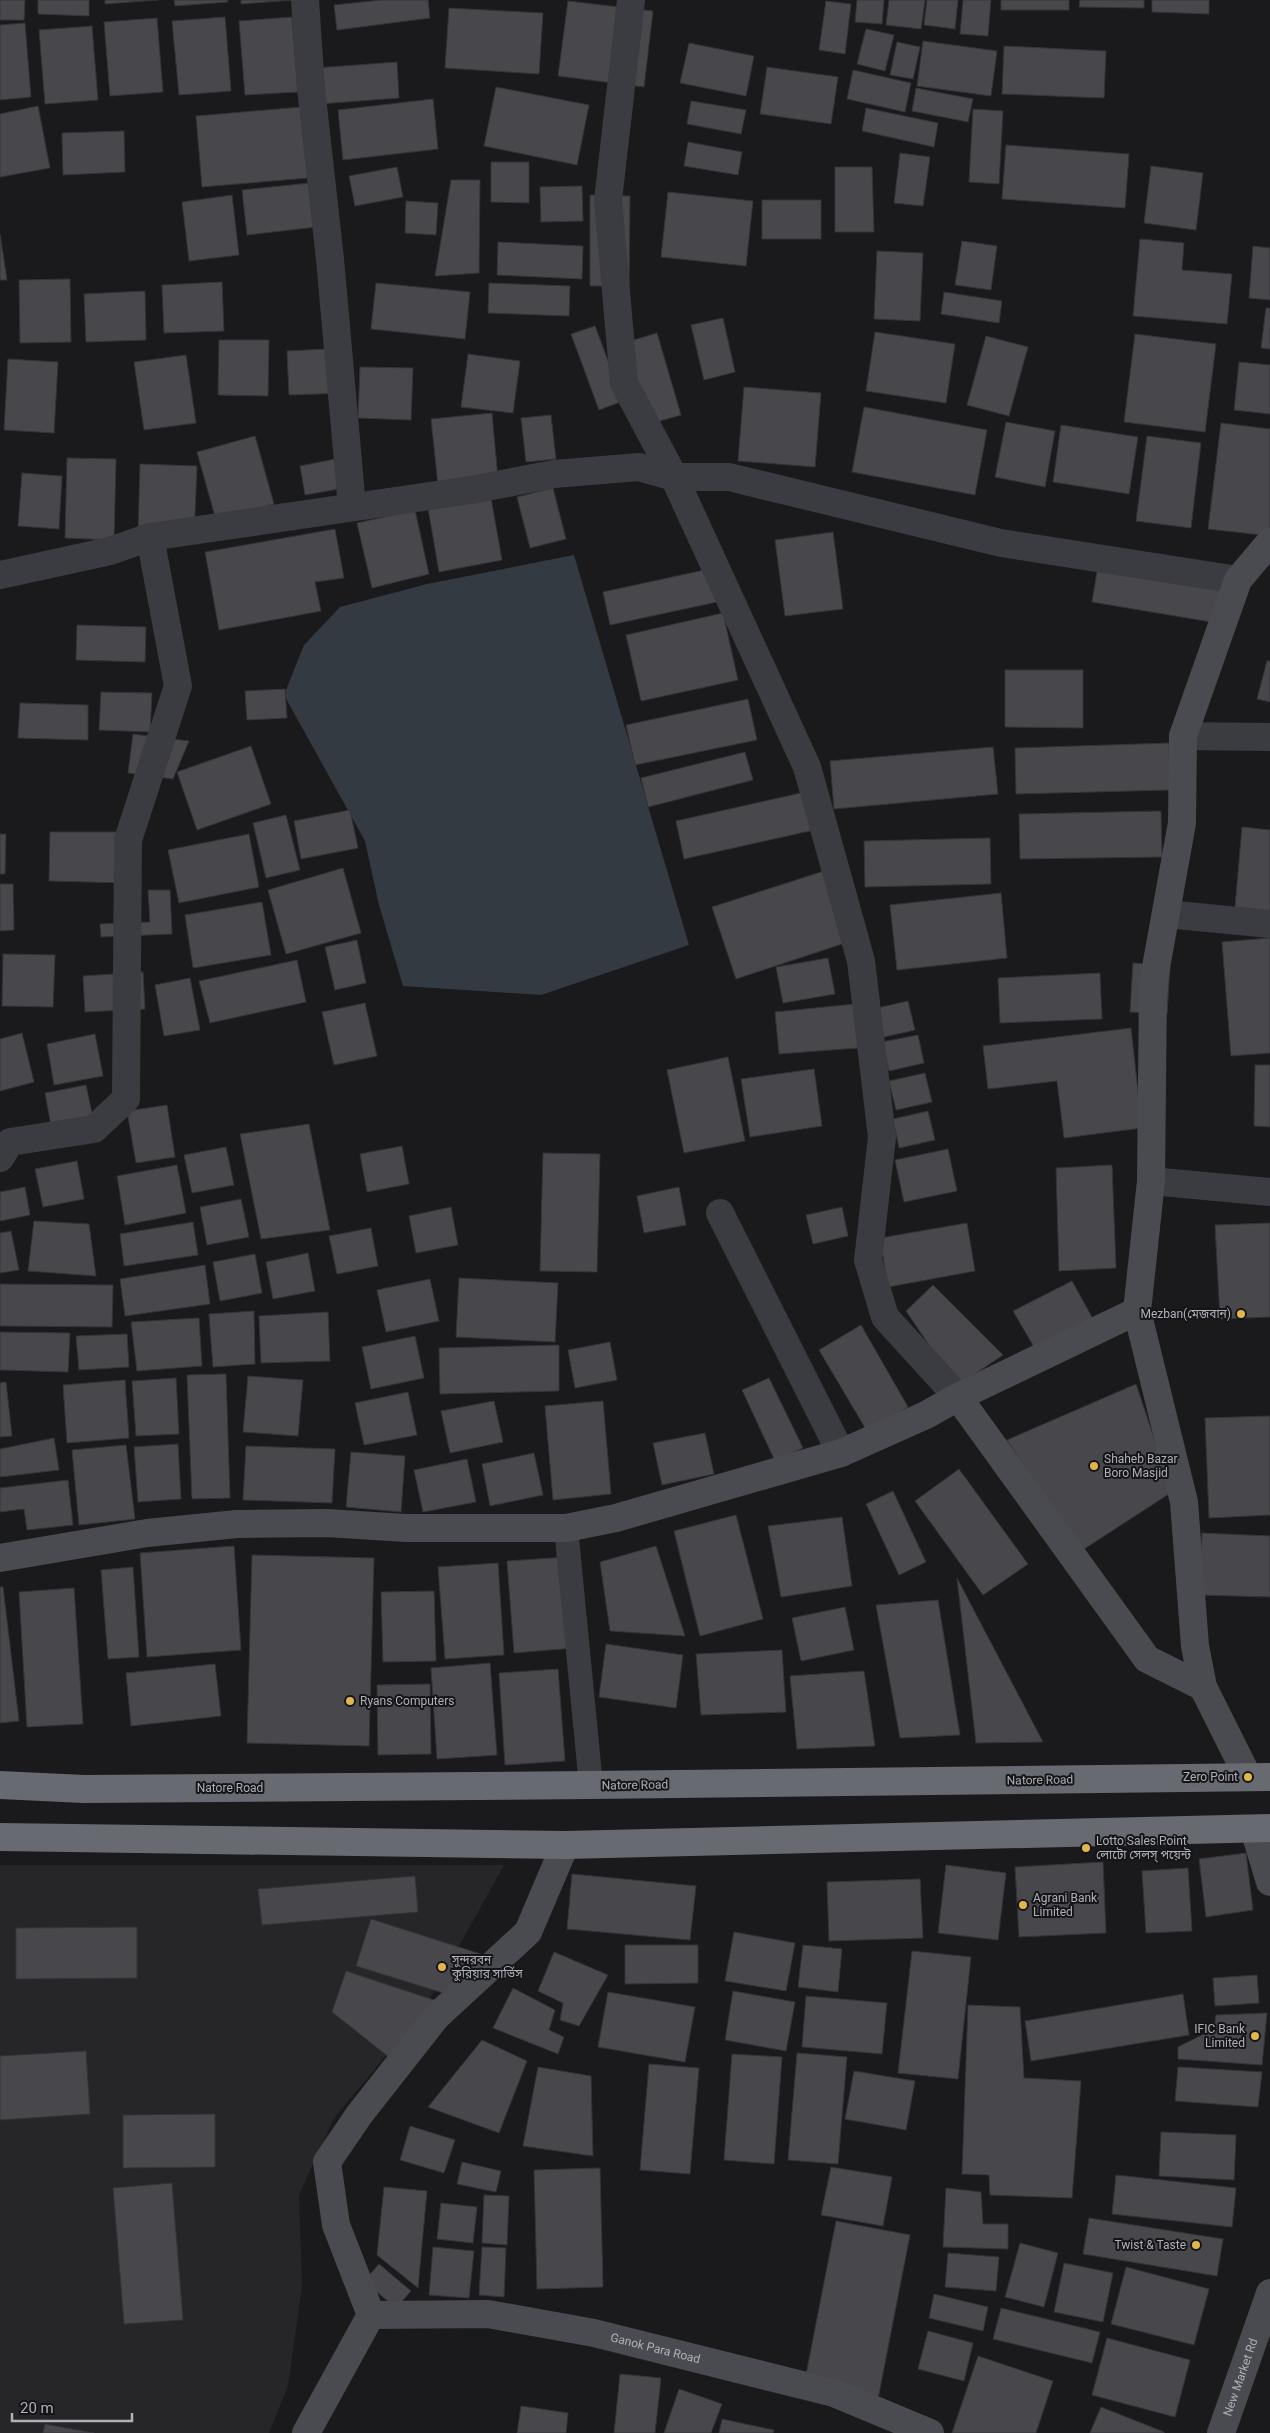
<svg xmlns="http://www.w3.org/2000/svg" width="1270" height="2433" viewBox="0 0 1270 2433" font-family="Roboto,'Noto Sans Bengali',sans-serif">
<rect width="100%" height="100%" fill="#1a1a1c"/>
<polygon fill="#262629" points="0,1865 504,1865 423,2011 334,2118 299,2195 302,2286 288,2386 269,2433 0,2433"/>
<polygon fill="#333a41" points="574,555 689,945 541,995 403,986 379,905 365,841 284,695 304,645 340,607 427,584"/>
<g fill="#47474c" stroke="#343438">
<polygon points="0,0 25,0 24,20 0,20"/>
<polygon points="38,0 89,0 89,16 38,14"/>
<polygon points="105,0 158,0 105,4"/>
<polygon points="174,0 227,0 228,2 175,6"/>
<polygon points="241,0 294,0 241,4"/>
<polygon points="381,0 428,0 430,18 337,30 334,5"/>
<polygon points="857,0 884,0 882,24 855,22"/>
<polygon points="889,0 925,0 921,29 886,25"/>
<polygon points="927,0 958,0 955,29 924,25"/>
<polygon points="963,0 991,0 988,36 960,34"/>
<rect x="1001" y="0" width="68" height="10"/>
<polygon points="1080,0 1144,0 1144,8 1079,7"/>
<polygon points="1152,0 1209,0 1209,14 1152,12"/>
<polygon points="568,1 653,11 644,87 558,76"/>
<polygon points="826,1 851,4 845,54 819,50"/>
<polygon points="449,8 543,13 539,74 445,68"/>
<polygon points="225,17 231,91 179,95 172,21"/>
<polygon points="292,17 298,92 245,95 239,21"/>
<polygon points="157,18 163,92 110,96 104,22"/>
<polygon points="25,23 31,97 0,100 0,25"/>
<polygon points="92,26 98,100 45,104 39,30"/>
<polygon points="866,29 894,35 885,71 857,64"/>
<polygon points="923,41 997,51 991,96 917,86"/>
<polygon points="897,42 920,47 913,79 890,75"/>
<polygon points="689,43 754,56 746,96 680,83"/>
<polygon points="1004,46 1106,51 1104,98 1002,94"/>
<polygon points="397,62 399,98 319,104 316,68"/>
<polygon points="767,67 838,77 831,124 760,114"/>
<polygon points="853,70 911,83 905,112 847,99"/>
<polygon points="496,87 589,105 577,165 484,146"/>
<polygon points="916,88 973,99 968,122 912,111"/>
<polygon points="433,99 438,149 343,160 338,110"/>
<polygon points="691,101 746,110 741,134 687,124"/>
<polygon points="38,106 50,168 0,177 0,114"/>
<polygon points="301,107 308,178 202,187 196,116"/>
<polygon points="866,108 938,123 934,147 862,131"/>
<polygon points="973,109 1003,111 999,184 969,182"/>
<polygon points="124,131 125,172 63,175 62,133"/>
<polygon points="688,142 742,152 738,175 684,166"/>
<polygon points="1006,145 1129,154 1125,208 1002,199"/>
<polygon points="900,153 930,157 923,206 894,203"/>
<polygon points="491,162 529,162 529,203 491,202"/>
<polygon points="1151,166 1203,173 1196,230 1144,223"/>
<polygon points="397,167 403,197 355,206 349,176"/>
<polygon points="835,167 872,167 874,232 835,232"/>
<polygon points="451,180 480,180 479,273 435,276"/>
<polygon points="329,181 334,225 247,235 242,190"/>
<polygon points="582,186 583,221 541,222 540,187"/>
<polygon points="668,192 753,201 746,266 661,257"/>
<polygon points="232,195 239,255 189,261 182,202"/>
<polygon points="590,195 630,196 629,286 590,286"/>
<rect x="762" y="200" width="59" height="39"/>
<polygon points="406,201 438,203 436,235 405,233"/>
<polygon points="0,234 7,280 0,280"/>
<polygon points="1140,239 1184,243 1182,270 1232,274 1227,324 1133,316"/>
<polygon points="962,241 997,246 991,290 955,285"/>
<polygon points="498,242 583,246 582,279 497,275"/>
<polygon points="1253,246 1270,248 1270,300 1249,298"/>
<polygon points="877,251 923,253 920,321 874,319"/>
<polygon points="70,279 71,342 20,343 19,280"/>
<polygon points="222,282 224,331 164,333 162,285"/>
<polygon points="376,283 470,292 465,339 371,329"/>
<polygon points="489,283 570,286 569,316 488,313"/>
<polygon points="145,291 146,340 86,342 84,294"/>
<polygon points="944,292 1002,301 999,323 941,314"/>
<polygon points="1266,308 1270,308 1270,349 1261,348"/>
<polygon points="723,318 735,372 704,380 691,325"/>
<polygon points="595,326 623,401 599,410 571,334"/>
<polygon points="875,332 955,344 946,403 866,391"/>
<polygon points="657,333 681,415 635,428 611,347"/>
<polygon points="1135,334 1216,344 1205,432 1124,422"/>
<polygon points="986,336 1028,347 1009,416 967,405"/>
<polygon points="219,340 269,340 268,396 218,395"/>
<polygon points="346,348 348,393 289,395 287,351"/>
<polygon points="468,354 520,361 513,413 461,407"/>
<polygon points="186,355 196,423 144,430 134,362"/>
<polygon points="8,359 58,362 54,433 4,430"/>
<polygon points="1239,362 1270,365 1270,414 1234,410"/>
<polygon points="360,367 413,368 411,420 358,418"/>
<polygon points="744,387 821,393 815,467 738,461"/>
<polygon points="864,407 987,430 975,495 852,472"/>
<polygon points="492,413 498,479 438,485 431,419"/>
<polygon points="551,415 556,459 526,462 521,418"/>
<polygon points="1006,422 1055,431 1045,487 995,477"/>
<polygon points="1221,423 1270,429 1270,532 1262,535 1208,529"/>
<polygon points="1061,425 1138,437 1129,494 1053,482"/>
<polygon points="255,436 274,504 216,520 197,452"/>
<polygon points="1147,436 1201,443 1191,528 1136,521"/>
<polygon points="345,457 350,487 305,495 300,466"/>
<polygon points="67,458 116,459 114,540 65,538"/>
<polygon points="140,464 197,466 194,537 138,535"/>
<polygon points="22,473 62,476 59,529 18,526"/>
<polygon points="553,488 566,539 530,548 517,497"/>
<polygon points="491,498 502,560 439,572 428,508"/>
<polygon points="415,510 429,574 372,588 357,523"/>
<polygon points="335,529 344,578 315,582 321,611 219,630 205,552"/>
<polygon points="833,532 843,609 785,616 775,540"/>
<polygon points="1099,560 1242,584 1235,626 1092,602"/>
<polygon points="709,569 717,602 610,625 603,592"/>
<polygon points="723,613 738,680 641,701 626,635"/>
<polygon points="77,625 146,627 145,662 76,660"/>
<polygon points="1267,661 1270,661 1270,702 1257,699"/>
<polygon points="1005,670 1083,670 1083,728 1005,727"/>
<polygon points="285,689 287,718 247,720 245,691"/>
<polygon points="101,692 152,693 150,732 99,730"/>
<polygon points="748,699 757,740 635,765 626,725"/>
<polygon points="20,703 88,705 88,740 18,738"/>
<polygon points="133,734 189,741 173,779 128,773"/>
<polygon points="1169,743 1170,790 1016,794 1015,748"/>
<polygon points="251,746 271,804 197,830 177,772"/>
<polygon points="993,747 998,794 834,809 830,761"/>
<polygon points="745,752 753,780 648,807 641,778"/>
<polygon points="805,792 814,830 684,859 676,821"/>
<polygon points="350,810 358,848 301,859 294,821"/>
<polygon points="1161,811 1162,857 1020,859 1019,814"/>
<polygon points="286,815 300,870 266,878 253,823"/>
<polygon points="1242,827 1270,830 1270,912 1235,907"/>
<polygon points="50,832 130,832 129,883 49,881"/>
<polygon points="0,834 6,834 5,874 0,874"/>
<polygon points="249,834 259,887 179,903 168,850"/>
<polygon points="990,838 991,884 865,887 864,841"/>
<polygon points="343,868 361,933 286,954 268,890"/>
<polygon points="827,870 851,941 736,979 712,907"/>
<polygon points="0,884 13,884 14,930 0,931"/>
<polygon points="148,890 170,890 172,934 101,937 100,924 150,922"/>
<polygon points="1001,893 1007,958 897,970 890,905"/>
<polygon points="262,902 271,955 193,968 185,915"/>
<polygon points="1270,938 1270,1053 1231,1056 1222,942"/>
<polygon points="357,940 366,983 335,990 325,947"/>
<polygon points="3,954 55,955 53,1007 2,1006"/>
<polygon points="828,958 835,994 783,1003 776,967"/>
<polygon points="297,960 306,1002 210,1023 199,981"/>
<polygon points="1133,963 1170,966 1167,1014 1130,1012"/>
<polygon points="143,972 145,1009 85,1012 83,976"/>
<polygon points="1100,973 1102,1019 1000,1023 998,978"/>
<polygon points="190,978 200,1030 164,1036 155,985"/>
<polygon points="908,1001 915,1030 880,1038 873,1009"/>
<polygon points="365,1003 377,1056 334,1065 322,1012"/>
<polygon points="855,1004 858,1048 779,1054 775,1012"/>
<polygon points="1131,1028 1142,1128 1064,1138 1057,1081 988,1089 983,1046"/>
<polygon points="22,1033 34,1082 0,1091 0,1039"/>
<polygon points="95,1034 103,1076 54,1085 47,1044"/>
<polygon points="918,1035 924,1063 889,1071 882,1042"/>
<polygon points="728,1057 745,1141 684,1153 667,1070"/>
<polygon points="1255,1065 1270,1065 1270,1127 1254,1126"/>
<polygon points="814,1069 822,1126 750,1137 741,1079"/>
<polygon points="925,1073 932,1102 896,1110 889,1081"/>
<polygon points="86,1085 94,1123 52,1131 45,1093"/>
<polygon points="167,1105 175,1157 136,1163 127,1111"/>
<polygon points="928,1111 935,1140 899,1148 893,1119"/>
<polygon points="309,1124 330,1230 261,1239 240,1134"/>
<polygon points="402,1146 409,1184 367,1192 360,1154"/>
<polygon points="226,1147 234,1185 192,1193 184,1155"/>
<polygon points="948,1149 957,1191 904,1202 895,1160"/>
<polygon points="543,1153 600,1154 597,1272 540,1271"/>
<polygon points="77,1161 84,1199 43,1207 35,1169"/>
<polygon points="177,1165 186,1213 125,1225 117,1176"/>
<polygon points="1112,1165 1116,1268 1059,1271 1056,1168"/>
<polygon points="25,1187 30,1215 0,1221 0,1192"/>
<polygon points="679,1187 686,1225 644,1233 637,1196"/>
<polygon points="241,1199 249,1237 207,1245 200,1207"/>
<polygon points="451,1207 458,1245 416,1253 409,1216"/>
<polygon points="842,1207 848,1236 813,1244 806,1215"/>
<polygon points="34,1221 89,1224 96,1276 28,1271"/>
<polygon points="193,1222 198,1255 124,1266 120,1234"/>
<polygon points="967,1223 975,1271 888,1287 880,1238"/>
<polygon points="1270,1223 1270,1317 1220,1319 1215,1225"/>
<polygon points="371,1228 378,1266 337,1274 329,1236"/>
<polygon points="11,1231 19,1270 0,1273 0,1233"/>
<polygon points="308,1253 315,1291 273,1299 266,1262"/>
<polygon points="255,1254 262,1293 220,1301 213,1262"/>
<polygon points="205,1265 210,1304 125,1316 120,1279"/>
<polygon points="459,1278 558,1283 555,1342 456,1337"/>
<polygon points="430,1279 439,1321 386,1332 377,1290"/>
<polygon points="1072,1281 1093,1319 1034,1347 1013,1311"/>
<polygon points="0,1284 113,1285 112,1327 0,1326"/>
<polygon points="933,1285 1003,1355 957,1386 906,1311"/>
<polygon points="254,1311 255,1364 213,1367 209,1314"/>
<polygon points="328,1312 330,1361 261,1363 259,1316"/>
<polygon points="199,1318 202,1366 137,1371 131,1322"/>
<polygon points="861,1325 908,1407 867,1431 819,1350"/>
<polygon points="0,1332 70,1333 68,1372 0,1370"/>
<polygon points="127,1334 129,1367 79,1370 76,1336"/>
<polygon points="415,1336 424,1378 371,1389 362,1347"/>
<polygon points="610,1342 617,1380 575,1388 568,1350"/>
<polygon points="559,1345 559,1391 440,1394 439,1348"/>
<polygon points="226,1374 230,1498 192,1499 187,1375"/>
<polygon points="248,1376 303,1380 298,1436 243,1432"/>
<polygon points="176,1378 179,1434 136,1436 132,1381"/>
<polygon points="769,1378 803,1448 775,1461 742,1390"/>
<polygon points="125,1380 129,1438 67,1443 63,1385"/>
<polygon points="6,1382 12,1436 0,1437 0,1383"/>
<polygon points="1136,1384 1172,1492 1081,1551 1007,1440"/>
<polygon points="408,1392 417,1435 364,1445 355,1403"/>
<polygon points="494,1401 503,1442 450,1453 441,1411"/>
<polygon points="603,1401 611,1494 553,1500 545,1406"/>
<polygon points="1270,1416 1270,1515 1209,1518 1205,1418"/>
<polygon points="705,1433 714,1474 662,1485 653,1443"/>
<polygon points="54,1438 59,1470 0,1477 0,1449"/>
<polygon points="178,1444 181,1499 138,1502 134,1447"/>
<polygon points="126,1445 135,1519 79,1525 72,1450"/>
<polygon points="246,1446 335,1449 332,1503 243,1500"/>
<polygon points="351,1452 405,1456 401,1512 346,1507"/>
<polygon points="534,1453 543,1495 490,1506 482,1464"/>
<polygon points="467,1459 476,1502 423,1512 414,1470"/>
<polygon points="959,1469 1028,1564 983,1595 915,1501"/>
<polygon points="68,1480 73,1525 27,1530 24,1509 0,1512 0,1488"/>
<polygon points="893,1491 926,1562 899,1575 866,1504"/>
<polygon points="736,1515 763,1619 700,1636 674,1531"/>
<polygon points="842,1517 852,1586 781,1597 768,1526"/>
<polygon points="1202,1533 1270,1536 1270,1597 1200,1595"/>
<polygon points="234,1546 241,1650 147,1657 140,1553"/>
<polygon points="656,1546 685,1636 610,1631 600,1562"/>
<polygon points="252,1555 374,1558 369,1746 247,1743"/>
<polygon points="567,1557 573,1648 514,1653 507,1561"/>
<polygon points="498,1563 504,1655 445,1659 438,1567"/>
<polygon points="133,1567 139,1657 108,1659 101,1570"/>
<polygon points="957,1578 1043,1742 976,1743"/>
<polygon points="0,1587 3,1587 19,1721 0,1723"/>
<polygon points="74,1588 83,1724 27,1727 19,1592"/>
<polygon points="434,1591 436,1661 383,1662 381,1592"/>
<polygon points="938,1600 960,1735 900,1738 876,1605"/>
<polygon points="845,1607 854,1650 801,1661 792,1618"/>
<polygon points="606,1644 683,1655 676,1708 599,1697"/>
<polygon points="782,1650 786,1712 701,1715 696,1654"/>
<polygon points="490,1663 497,1755 437,1759 431,1668"/>
<polygon points="215,1664 221,1716 131,1726 126,1673"/>
<polygon points="558,1669 565,1761 505,1765 499,1673"/>
<polygon points="864,1671 875,1746 797,1749 790,1676"/>
<polygon points="430,1684 431,1754 378,1755 377,1685"/>
<polygon points="1246,1853 1253,1910 1206,1917 1199,1859"/>
<polygon points="1103,1862 1106,1933 1019,1937 1015,1867"/>
<polygon points="946,1865 1006,1873 998,1940 938,1933"/>
<polygon points="1188,1868 1192,1931 1146,1933 1142,1871"/>
<polygon points="572,1874 696,1886 690,1940 567,1929"/>
<polygon points="415,1876 418,1912 262,1925 258,1889"/>
<polygon points="920,1879 923,1938 829,1941 827,1882"/>
<polygon points="371,1919 484,1955 469,2001 356,1966"/>
<polygon points="137,1927 137,1978 16,1979 16,1928"/>
<polygon points="734,1932 795,1943 786,1991 725,1981"/>
<polygon points="625,1945 698,1945 698,1983 625,1984"/>
<polygon points="803,1945 842,1949 838,1992 798,1987"/>
<polygon points="912,1951 971,1957 958,2079 898,2073"/>
<polygon points="554,1952 608,1975 579,2026 560,2020 563,2003 538,1991"/>
<polygon points="346,1971 440,2002 409,2073 332,2012"/>
<polygon points="1257,1975 1259,2003 1215,2006 1213,1978"/>
<polygon points="513,1988 555,2010 549,2030 564,2037 558,2054 493,2028"/>
<polygon points="733,1991 795,2002 786,2051 725,2040"/>
<polygon points="608,1992 695,2007 685,2062 598,2047"/>
<polygon points="1183,1994 1189,2035 1031,2061 1025,2021"/>
<polygon points="806,1996 887,2003 882,2054 802,2047"/>
<polygon points="968,2005 1020,2007 1024,2078 1081,2081 1072,2198 990,2195 989,2175 962,2174"/>
<polygon points="1267,2013 1262,2065 1178,2059 1178,2047 1214,2029 1216,2015"/>
<polygon points="482,2040 527,2061 499,2133 428,2107"/>
<polygon points="86,2051 90,2114 0,2120 0,2056"/>
<polygon points="797,2053 847,2057 838,2164 788,2160"/>
<polygon points="732,2054 782,2057 774,2164 724,2160"/>
<polygon points="649,2064 699,2068 690,2174 640,2170"/>
<polygon points="538,2067 591,2076 593,2156 523,2146"/>
<polygon points="1178,2067 1262,2072 1258,2107 1175,2101"/>
<polygon points="854,2071 915,2081 906,2130 845,2119"/>
<polygon points="215,2114 215,2167 123,2168 123,2115"/>
<polygon points="410,2126 455,2140 444,2173 400,2160"/>
<polygon points="1161,2132 1236,2135 1234,2180 1159,2176"/>
<polygon points="462,2162 501,2171 496,2192 457,2184"/>
<polygon points="831,2167 892,2177 883,2226 821,2215"/>
<polygon points="600,2168 603,2287 537,2289 534,2170"/>
<polygon points="1116,2175 1236,2188 1232,2227 1112,2214"/>
<polygon points="172,2183 183,2320 124,2324 113,2188"/>
<polygon points="384,2187 427,2191 418,2288 377,2255"/>
<polygon points="946,2188 981,2192 983,2224 1008,2224 1008,2249 943,2247"/>
<polygon points="484,2195 509,2196 507,2245 482,2243"/>
<polygon points="441,2203 477,2207 473,2243 437,2239"/>
<polygon points="1089,2218 1223,2239 1217,2276 1083,2254"/>
<polygon points="836,2221 910,2235 878,2399 804,2385"/>
<polygon points="1020,2243 1058,2253 1044,2307 1005,2297"/>
<polygon points="433,2247 474,2251 469,2298 429,2295"/>
<polygon points="482,2247 506,2248 504,2297 479,2295"/>
<polygon points="948,2253 999,2257 996,2291 945,2287"/>
<polygon points="1064,2263 1113,2273 1103,2322 1054,2312"/>
<polygon points="379,2264 411,2291 396,2308 364,2281"/>
<polygon points="1126,2267 1209,2289 1194,2345 1111,2324"/>
<polygon points="934,2294 988,2307 983,2331 929,2318"/>
<polygon points="1001,2308 1100,2332 1092,2363 993,2339"/>
<polygon points="928,2331 973,2343 964,2381 918,2369"/>
<polygon points="1107,2338 1190,2360 1175,2417 1092,2395"/>
<polygon points="978,2356 1053,2381 1036,2433 952,2433"/>
<polygon points="620,2374 661,2378 655,2433 614,2433"/>
<polygon points="679,2389 722,2404 711,2433 664,2433"/>
<polygon points="521,2406 568,2413 566,2433 517,2433"/>
<polygon points="1101,2407 1164,2432 1164,2433 1090,2433"/>
<polygon points="722,2419 774,2430 773,2433 719,2433"/>
<polygon points="45,2424 94,2433 43,2433"/>
</g>
<g fill="none" stroke-linecap="round" stroke-linejoin="round">
<polyline stroke="#3b3c41" stroke-width="24" points="566,1528 591,1785"/>
<g stroke="#3b3c41" stroke-width="28">
<polyline points="305,0 311,88 330,259 352,507"/>
<polyline points="631,0 608,200 624,383 674,477 807,767 861,961 882,1137 868,1260 885,1317 958,1397"/>
<polyline points="0,575 110,551 150,537 471,490 554,474 639,467 674,477 729,477 1001,543 1238,580"/>
<polyline points="1183,736 1270,737"/>
<polyline points="1166,914 1270,924"/>
<polyline points="0,1158 10,1142 94,1129 126,1099 128,840 178,686 150,537"/>
<polyline points="1151,1181 1270,1192"/>
<polyline points="720,1213 841,1453"/>
</g>
<g stroke="#4a4b50" stroke-width="28">
<polyline points="958,1397 1137,1311"/>
<polyline points="0,1558 147,1533 237,1524 327,1523 406,1528 566,1528 616,1518 841,1453 926,1415 958,1397 1147,1659 1203,1687"/>
<polyline points="1248,1777 1203,1687 1195,1646 1184,1502 1137,1311 1151,1181 1153,984 1182,823 1183,736 1238,580 1270,542"/>
<polyline points="1254,1829 1270,1882"/>
<path id="s1" d="M371 2315 488 2314 594 2333 834 2393 930 2433"/>
<polyline points="306,2433 371,2315 336,2225 327,2162 359,2115 436,2017 528,1932 565,1845"/>
<path id="s2" d="M1221 2433 1270 2293"/>
</g>
<g stroke="#686a71" stroke-width="28">
<polyline points="0,1785 84,1789 591,1785 1270,1777"/>
<polyline points="0,1837 565,1845 1270,1828"/>
</g>
</g>
<g fill="#e1b64d" stroke="#151517" stroke-width="2">
<circle cx="1241" cy="1314" r="5"/>
<circle cx="1094" cy="1466" r="5"/>
<circle cx="350" cy="1701" r="5"/>
<circle cx="1248" cy="1777" r="5"/>
<circle cx="1086" cy="1848" r="5"/>
<circle cx="1023" cy="1905" r="5"/>
<circle cx="442" cy="1967" r="5"/>
<circle cx="1255" cy="2036" r="5"/>
<circle cx="1196" cy="2245" r="5"/>
</g>
<g text-anchor="middle" dominant-baseline="central" stroke-width="4" stroke-linejoin="round" paint-order="stroke">
<g font-size="12" fill="#aeb1ba" stroke="#151517" text-anchor="start">
<text x="1231" y="1314" text-anchor="end">Mezban(মেজবান)</text>
<text x="1104" y="1459">Shaheb Bazar<tspan x="1104" dy="14">Boro Masjid</tspan></text>
<text x="360" y="1701">Ryans Computers</text>
<text x="1238" y="1777" text-anchor="end">Zero Point</text>
<text x="1096" y="1841">Lotto Sales Point<tspan x="1096" dy="14">লোটো সেলস্ পয়েন্ট</tspan></text>
<text x="1033" y="1898">Agrani Bank<tspan x="1033" dy="14">Limited</tspan></text>
<text x="452" y="1960">সুন্দরবন<tspan x="452" dy="14">কুরিয়ার সার্ভিস</tspan></text>
<text x="1245" y="2029" text-anchor="end">IFIC Bank<tspan x="1245" dy="14">Limited</tspan></text>
<text x="1186" y="2245" text-anchor="end">Twist &amp; Taste</text>
</g>
<g font-size="12" fill="#aeb1ba" stroke="#151517">
<text transform="translate(1040 1780) rotate(-1)">Natore Road</text>
<text transform="translate(635 1785) rotate(-1)">Natore Road</text>
<text x="230" y="1788">Natore Road</text>
<text stroke="none"><textPath href="#s1" startOffset="288">Ganok Para Road</textPath></text>
<text stroke="none"><textPath href="#s2" startOffset="59">New Market Rd</textPath></text>
</g>
</g>
<path d="M12 2413v8h120v-8" fill="none" stroke="#aeb1ba" stroke-width="2.5"/>
<text x="20" y="2413" font-size="15" fill="#aeb1ba" stroke="#151517" stroke-width="4" paint-order="stroke">20 m</text>
</svg>
